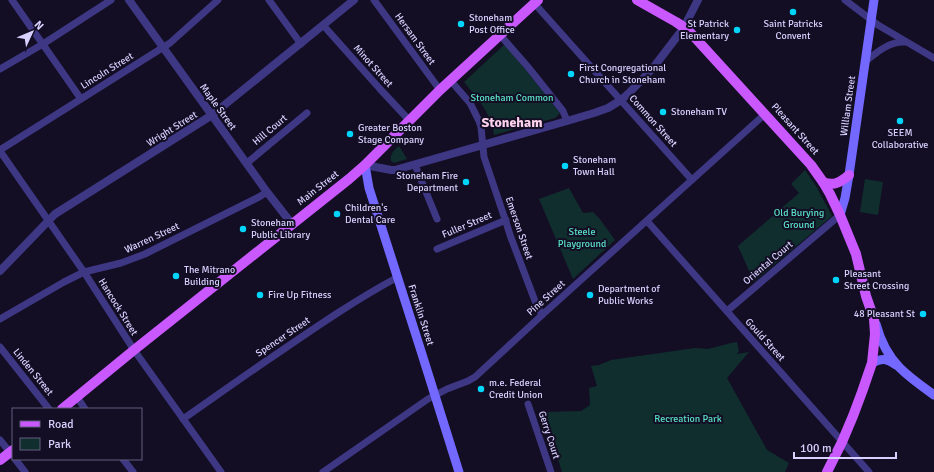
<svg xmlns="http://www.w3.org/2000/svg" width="934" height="472" viewBox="0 0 934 472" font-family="Signika,sans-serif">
<rect width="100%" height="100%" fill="#130e24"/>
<g fill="#102e2e">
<path d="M505 44 560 113 555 118 494 135C492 114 477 98 464 82Z"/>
<path d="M399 146 407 159 394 163 391 161C389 155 394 150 399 146Z"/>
<polygon points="805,170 816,186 832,216 754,282 738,246 799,193 791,184"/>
<polygon points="865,179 883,182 878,215 860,212"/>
<polygon points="569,188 583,213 593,212 599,218 615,240 573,279 539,199"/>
<polygon points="737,342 739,351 737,354 749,352 727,378 767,450 789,463 785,472 562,472 543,412 581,411 590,405 589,388 597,386 591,366 599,365 611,360 695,348 708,349 731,343"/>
</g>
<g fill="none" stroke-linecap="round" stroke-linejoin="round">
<g stroke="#3e3784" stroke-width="7">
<polyline points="12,0 81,99"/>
<polyline points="269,0 301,44"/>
<polyline points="374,0 440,90"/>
<polyline points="845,0 878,25 934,58"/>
<polyline points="534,3 692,180"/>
<polyline points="323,25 380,89 409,120"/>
<polyline points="500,35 528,67 563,111 567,121"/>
<path d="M866 61C877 52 890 41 905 42"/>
<polyline points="0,69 43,44 111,0"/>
<polyline points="450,80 470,103 479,121 481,127 484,157 506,222 510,235 535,301 542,315"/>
<polyline points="0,150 170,43 218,0"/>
<polyline points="0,151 84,272 134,350 221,472"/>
<polyline points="247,163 307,113"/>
<polyline points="415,165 437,219"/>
<polyline points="647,221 869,472"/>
<polyline points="437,249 506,220"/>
<polyline points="727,311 840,215"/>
<polyline points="0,319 64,282 84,272 121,263 145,254 259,197 267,192"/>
<polyline points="0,347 49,409"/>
<polyline points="77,397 85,409"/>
<polyline points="528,404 551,472"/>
<path d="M183 419C216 396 248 373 281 351 319 325 357 299 398 277"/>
<polyline points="0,440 13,456"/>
<polyline points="15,459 25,472"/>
<polyline points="123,459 133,472"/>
<polyline points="323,472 428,399 447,389 468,381 475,377 542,315 765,114"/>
</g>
<g stroke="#3e3784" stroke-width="8">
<polyline points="129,0 267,192 292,224"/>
<polyline points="365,165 391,170 395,170 567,121 594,113 608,108 621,100 629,93 653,68 679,34 684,27 698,0"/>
<polyline points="0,271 55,214 212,115 354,0"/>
</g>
<g stroke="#7368ff" stroke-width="9">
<polyline points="365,165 369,188 421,351 459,472"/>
<polyline points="840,215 845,198 849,175 874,0"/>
<path d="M876 324C880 339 888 356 900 368 910 378 923 387 934 395"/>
<path d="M872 363C882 358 886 358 896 365"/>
</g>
<g stroke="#c958ff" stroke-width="10">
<polyline points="637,0 676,22 688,30 811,165 823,182 830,194 840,215 856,254 866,296 874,319 875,334 872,363 862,392 853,416 842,442 827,472"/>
<path d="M823 182C834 187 842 181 849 175"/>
<polyline points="62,409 134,350 349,179 365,165 440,90 538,0"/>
<polyline points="0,460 13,450"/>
</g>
</g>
<g fill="#00d5fc" stroke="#130e24" stroke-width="1.5">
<circle cx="793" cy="12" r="4"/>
<circle cx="461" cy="24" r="4"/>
<circle cx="737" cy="30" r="4"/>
<circle cx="571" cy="74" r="4"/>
<circle cx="663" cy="112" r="4"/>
<circle cx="900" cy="121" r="4"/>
<circle cx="350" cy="134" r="4"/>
<circle cx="565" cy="166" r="4"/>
<circle cx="466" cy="182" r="4"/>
<circle cx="337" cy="214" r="4"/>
<circle cx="243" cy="229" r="4"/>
<circle cx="176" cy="276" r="4"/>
<circle cx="836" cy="280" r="4"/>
<circle cx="260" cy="295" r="4"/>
<circle cx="590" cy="295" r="4"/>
<circle cx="923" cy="314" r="4"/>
<circle cx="481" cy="389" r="4"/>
</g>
<g text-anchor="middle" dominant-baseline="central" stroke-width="4" stroke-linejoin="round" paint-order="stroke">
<g font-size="10" fill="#d8d1ff" stroke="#130e24" text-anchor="start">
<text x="469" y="18">Stoneham<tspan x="469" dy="12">Post Office</tspan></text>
<text x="729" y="24" text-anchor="end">St Patrick<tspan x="729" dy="12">Elementary</tspan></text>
<text x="793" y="24" text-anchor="middle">Saint Patricks<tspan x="793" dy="12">Convent</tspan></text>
<text x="579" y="68">First Congregational<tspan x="579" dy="12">Church in Stoneham</tspan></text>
<text x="671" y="112">Stoneham TV</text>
<text x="358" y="128">Greater Boston<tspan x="358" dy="12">Stage Company</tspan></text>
<text x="900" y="133" text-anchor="middle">SEEM<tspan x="900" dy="12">Collaborative</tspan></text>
<text x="573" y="160">Stoneham<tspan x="573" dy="12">Town Hall</tspan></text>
<text x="458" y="176" text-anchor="end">Stoneham Fire<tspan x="458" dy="12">Department</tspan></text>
<text x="345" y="208">Children's<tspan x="345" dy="12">Dental Care</tspan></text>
<text x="251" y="223">Stoneham<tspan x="251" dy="12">Public Library</tspan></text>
<text x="184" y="270">The Mitrano<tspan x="184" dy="12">Building</tspan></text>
<text x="844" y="274">Pleasant<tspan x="844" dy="12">Street Crossing</tspan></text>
<text x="598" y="289">Department of<tspan x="598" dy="12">Public Works</tspan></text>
<text x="268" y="295">Fire Up Fitness</text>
<text x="915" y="314" text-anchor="end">48 Pleasant St</text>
<text x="489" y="383">m.e. Federal<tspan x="489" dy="12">Credit Union</tspan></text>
</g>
<g font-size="10" fill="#d8d1ff" stroke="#130e24">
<text transform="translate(415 39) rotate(54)">Hersam Street</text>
<text transform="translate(373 66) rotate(48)">Minot Street</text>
<text transform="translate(107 71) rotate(-32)">Lincoln Street</text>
<text transform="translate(848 106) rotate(-82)">William Street</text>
<text transform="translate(218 107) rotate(54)">Maple Street</text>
<text transform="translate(653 121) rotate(48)">Common Street</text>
<text transform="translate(172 129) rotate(-32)">Wright Street</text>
<text transform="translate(795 129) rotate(48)">Pleasant Street</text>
<text transform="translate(270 130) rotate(-40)">Hill Court</text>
<text transform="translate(318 188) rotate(-38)">Main Street</text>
<text transform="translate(467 225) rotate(-23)">Fuller Street</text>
<text transform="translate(519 228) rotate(71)">Emerson Street</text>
<text transform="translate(152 238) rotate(-25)">Warren Street</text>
<text transform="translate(768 263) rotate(-40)">Oriental Court</text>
<text transform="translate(546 298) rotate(-42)">Pine Street</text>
<text transform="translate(118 307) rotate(58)">Hancock Street</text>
<text transform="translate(421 315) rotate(72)">Franklin Street</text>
<text transform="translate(283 337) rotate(-34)">Spencer Street</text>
<text transform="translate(765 340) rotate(48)">Gould Street</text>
<text transform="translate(33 372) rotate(51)">Linden Street</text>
<text transform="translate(549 435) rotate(72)">Gerry Court</text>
</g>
<g font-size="10" fill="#59e2c7" stroke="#130e24">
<text x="512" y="98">Stoneham Common</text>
<text x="799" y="213">Old Burying<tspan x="799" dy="12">Ground</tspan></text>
<text x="582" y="232">Steele<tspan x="582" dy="12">Playground</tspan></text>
<text x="688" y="419">Recreation Park</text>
</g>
<g font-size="14" font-weight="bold" fill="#ffd3ed" stroke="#130e24">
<text x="512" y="122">Stoneham</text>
</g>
</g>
<rect x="12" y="408" width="130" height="52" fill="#130e24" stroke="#625c7c"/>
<rect x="20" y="421" width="20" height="6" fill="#c958ff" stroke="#625c7c"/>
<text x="48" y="428" font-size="12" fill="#d8d1ff">Road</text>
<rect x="20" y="438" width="20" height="12" fill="#102e2e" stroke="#625c7c"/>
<text x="48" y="448" font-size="12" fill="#d8d1ff">Park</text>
<g transform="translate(32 32) rotate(46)" stroke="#130e24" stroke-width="3" paint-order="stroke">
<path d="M0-3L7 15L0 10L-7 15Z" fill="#d8d1ff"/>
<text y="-6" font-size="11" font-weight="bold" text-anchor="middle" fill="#d8d1ff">N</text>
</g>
<path d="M794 452v6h102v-6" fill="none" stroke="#d8d1ff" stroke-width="2"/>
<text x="800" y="452" font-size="12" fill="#d8d1ff" stroke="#130e24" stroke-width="3" paint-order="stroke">100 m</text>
</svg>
